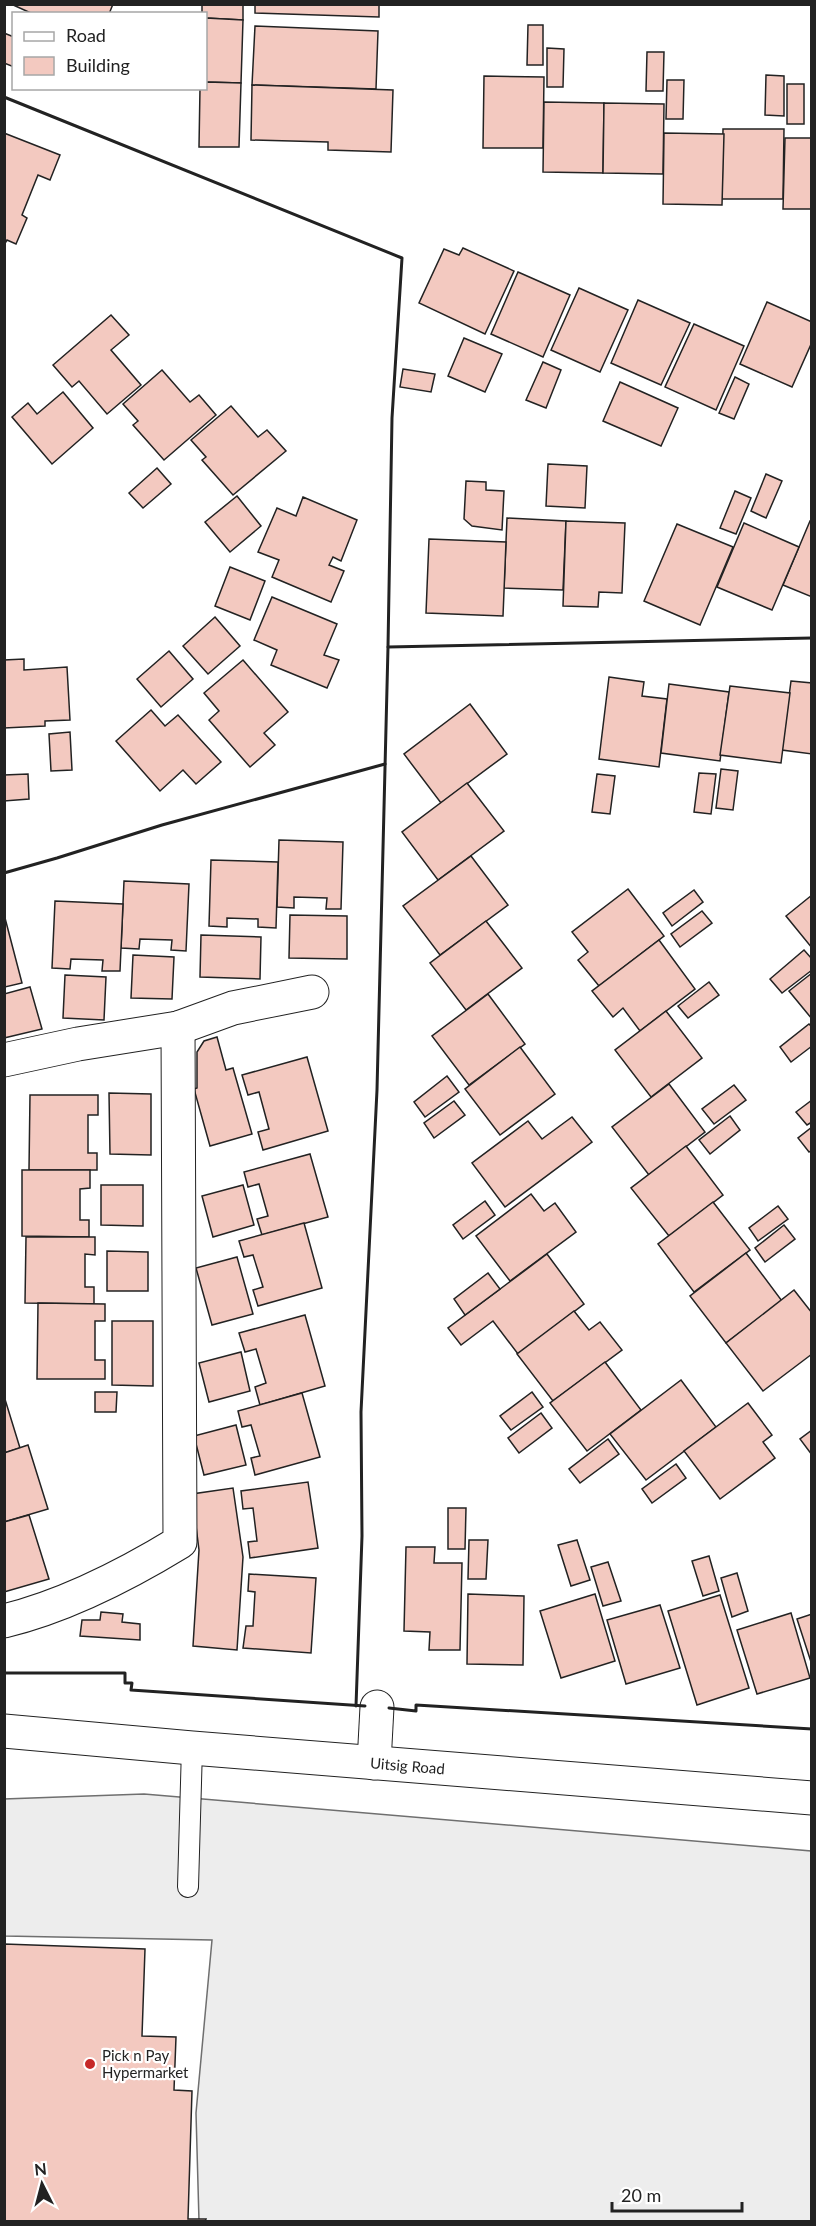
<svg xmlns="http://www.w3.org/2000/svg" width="816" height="2226" viewBox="0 0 816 2226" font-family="Lato,sans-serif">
<rect width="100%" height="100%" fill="#fff"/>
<polygon fill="#ededed" stroke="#6f6f6f" stroke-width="1.5" points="144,1794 811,1851 811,2221 199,2221 196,2113 212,1940 5,1936 4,1799"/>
<g fill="#f3c9c0" stroke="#222" stroke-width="1.5">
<polygon points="11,4 113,4 109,14 33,14"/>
<polygon points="202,4 243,4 243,20 206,18 206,14 202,14"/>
<polygon points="255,4 379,4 379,17 255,13"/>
<polygon points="206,18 243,20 241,83 206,82"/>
<polygon points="528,25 543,25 543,65 527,65"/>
<polygon points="255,26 378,31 376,89 252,85"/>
<polygon points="4,33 14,37 14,67 4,63"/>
<polygon points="547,48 564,49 563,87 547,87"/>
<polygon points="647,52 664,52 663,91 646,91"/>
<polygon points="766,75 784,76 784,116 765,115"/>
<polygon points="484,76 544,77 543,148 483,148"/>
<polygon points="667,80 684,80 683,119 666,119"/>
<polygon points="206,82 241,83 239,147 199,147 200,88 206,88"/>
<rect x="787" y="84" width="17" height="40"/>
<polygon points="252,85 393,90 391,152 328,150 328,142 251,140"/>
<polygon points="544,102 604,103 603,173 543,172"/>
<polygon points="604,103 664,104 663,174 603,173"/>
<polygon points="723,129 784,129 783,199 722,199"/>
<polygon points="4,133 60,155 50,180 38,175 22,215 27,218 16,244 7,240 4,245"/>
<polygon points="664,133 724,134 722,205 663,204"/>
<polygon points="785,138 812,138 812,209 783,209"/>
<polygon points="463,248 514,271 485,334 419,303 444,249 459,255"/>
<polygon points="518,272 570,295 543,357 491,334"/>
<polygon points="579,288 628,310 600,372 551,350"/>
<polygon points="638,300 690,323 661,385 611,363"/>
<polygon points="767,302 812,322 812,342 792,387 740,364"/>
<polygon points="111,315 129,335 111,350 141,385 107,414 79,381 72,387 53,365"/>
<polygon points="694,324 744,346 716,410 665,387"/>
<polygon points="464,338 502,354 485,392 448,376"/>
<polygon points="543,362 561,370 546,408 526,400"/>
<polygon points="403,369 435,374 431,392 400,387"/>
<polygon points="162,370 190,402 199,395 216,415 164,460 133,425 138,421 123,404"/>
<polygon points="735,377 749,384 734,419 719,413"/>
<polygon points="620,382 678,408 661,446 603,421"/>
<polygon points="63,392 93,428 52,464 12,417 28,403 37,414"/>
<polygon points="231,406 258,437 267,430 286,451 233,495 202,460 206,457 191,440"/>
<polygon points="548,464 587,466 585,508 546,506"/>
<polygon points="157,468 171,484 143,508 129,493"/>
<polygon points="766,474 782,481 766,518 751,511"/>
<polygon points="466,481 486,482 486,490 504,491 502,530 472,526 464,519"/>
<polygon points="735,491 751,498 736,534 720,528"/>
<polygon points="237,496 261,526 230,552 205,522"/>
<polygon points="303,497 357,520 341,561 333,557 329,565 344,571 331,602 272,577 279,560 258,552 277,508 296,516"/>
<polygon points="507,518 566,521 563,590 504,588"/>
<polygon points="566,521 625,523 622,593 599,592 598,607 563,606"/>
<polygon points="810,521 812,522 812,597 783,585"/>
<polygon points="744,523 799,547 772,610 717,587"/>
<polygon points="677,524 733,547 700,625 644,601"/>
<polygon points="429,539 506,542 503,616 426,613"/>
<polygon points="230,567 265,581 250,620 215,606"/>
<polygon points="272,597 337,624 324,655 339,660 327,688 271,665 277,650 254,640"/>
<polygon points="215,617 240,646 208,674 183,646"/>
<polygon points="169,651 193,679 161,707 137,679"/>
<polygon points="24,659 24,670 67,667 70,720 45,721 45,726 4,728 4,660"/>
<polygon points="243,660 288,712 264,733 275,745 250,767 209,720 219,711 204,693"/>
<polygon points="609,677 644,682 642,696 667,699 659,767 599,759"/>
<polygon points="791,681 812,683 812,754 782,750"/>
<polygon points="669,684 729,692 720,761 661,753"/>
<polygon points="730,686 790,693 781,763 720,755"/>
<polygon points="470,704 507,754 441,803 404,754"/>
<polygon points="151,710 165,726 178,715 221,762 196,784 183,770 160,791 116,741"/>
<polygon points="70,732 72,770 51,771 49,734"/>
<polygon points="721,769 738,771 733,810 716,808"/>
<polygon points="699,773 716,774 711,814 694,812"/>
<polygon points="28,774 29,799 4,801 4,775"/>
<polygon points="597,774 615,776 610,814 592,812"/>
<polygon points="467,783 504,831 438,880 402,832"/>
<polygon points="279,840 343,842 341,909 326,909 327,898 294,897 294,908 277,907"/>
<polygon points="471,856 508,905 440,955 403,906"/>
<polygon points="211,860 278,862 276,928 258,927 258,919 227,918 227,927 209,926"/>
<polygon points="124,881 189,884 186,951 171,950 172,940 140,939 139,949 121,948"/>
<polygon points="628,889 664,936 599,986 578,960 588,952 572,932"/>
<polygon points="694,890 703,902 672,926 663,913"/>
<polygon points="812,895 812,948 786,916"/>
<polygon points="55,901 123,904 120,971 102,971 103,960 71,959 70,969 52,968"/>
<polygon points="702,911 712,923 680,947 671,934"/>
<polygon points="290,915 347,916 347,959 289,958"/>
<polygon points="5,918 22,983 5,987 4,985"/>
<polygon points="486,921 522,968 466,1010 430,963"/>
<polygon points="201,935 261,937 260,979 200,977"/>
<polygon points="659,940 695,989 640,1031 623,1008 613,1017 592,991"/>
<polygon points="804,950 812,959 812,970 782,993 770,979"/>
<polygon points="133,955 174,957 172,999 131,998"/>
<polygon points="812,973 812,1019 789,991"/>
<polygon points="65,975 106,977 104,1020 63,1018"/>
<polygon points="709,982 719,995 688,1018 678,1006"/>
<polygon points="30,987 42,1029 4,1038 4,994"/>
<polygon points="488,994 525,1044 469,1085 432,1036"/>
<polygon points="666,1011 702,1058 651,1097 615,1050"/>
<polygon points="809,1024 812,1027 812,1046 791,1062 780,1047"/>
<polygon points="217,1037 226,1070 233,1068 252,1134 210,1146 194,1089 197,1088 197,1052 204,1041"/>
<polygon points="520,1047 555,1094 500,1135 465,1089"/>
<polygon points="307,1057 328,1131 263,1150 258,1132 269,1129 259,1092 248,1095 242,1075"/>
<polygon points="447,1076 459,1092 425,1117 414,1102"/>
<polygon points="669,1084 705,1132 649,1175 612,1127"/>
<polygon points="734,1085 746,1100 714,1124 702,1109"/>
<polygon points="109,1093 151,1094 151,1155 110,1154"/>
<polygon points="30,1095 98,1095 98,1115 88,1115 88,1153 97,1153 97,1170 29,1170"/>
<polygon points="812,1100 812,1122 807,1125 796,1112"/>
<polygon points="454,1101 465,1115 434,1138 424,1123"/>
<polygon points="730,1116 740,1130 710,1154 699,1140"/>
<polygon points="572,1117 592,1142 505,1207 472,1163 528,1121 542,1139"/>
<polygon points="812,1127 812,1150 809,1152 798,1138"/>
<polygon points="686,1146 723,1195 669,1236 631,1188"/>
<polygon points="310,1154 328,1217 262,1235 257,1219 268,1216 259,1184 248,1187 244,1172"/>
<polygon points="22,1170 90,1170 90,1188 80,1189 80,1220 89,1220 89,1237 22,1236"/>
<polygon points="101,1185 143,1185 143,1226 101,1225"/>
<polygon points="243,1185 254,1225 213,1237 202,1196"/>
<polygon points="531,1194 544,1211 555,1203 576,1232 510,1281 476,1236"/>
<polygon points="485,1201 495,1215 463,1239 453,1225"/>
<polygon points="713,1202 750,1250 694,1292 658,1244"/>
<polygon points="778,1206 788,1219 758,1241 749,1228"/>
<polygon points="304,1223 322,1288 258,1306 253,1290 263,1287 253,1255 244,1257 239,1241"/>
<polygon points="784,1225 795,1239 765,1262 755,1248"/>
<polygon points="26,1237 95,1237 95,1255 85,1254 85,1287 94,1287 94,1304 25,1303"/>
<polygon points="107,1251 148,1252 148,1291 107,1291"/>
<polygon points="746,1253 782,1301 726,1343 690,1296"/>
<polygon points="547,1254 584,1304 518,1354 493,1321 461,1345 448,1328"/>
<polygon points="237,1257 253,1314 212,1325 196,1268"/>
<polygon points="488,1273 500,1289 465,1315 454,1299"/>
<polygon points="794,1290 812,1313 812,1354 763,1391 726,1343"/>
<polygon points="38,1303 105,1304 105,1321 95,1321 95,1360 105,1360 105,1379 37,1379"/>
<polygon points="574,1311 589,1330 600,1322 622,1350 553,1401 517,1354"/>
<polygon points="305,1315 325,1386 260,1405 255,1387 266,1383 256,1349 245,1352 239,1333"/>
<polygon points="112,1321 153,1321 153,1386 112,1385"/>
<polygon points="241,1352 250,1391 209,1402 199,1363"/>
<polygon points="605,1362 641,1410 587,1451 550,1403"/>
<polygon points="681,1380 716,1427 646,1480 610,1434"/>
<polygon points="95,1392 117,1392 116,1412 95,1412"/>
<polygon points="532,1392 543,1407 511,1430 500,1416"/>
<polygon points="302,1393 320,1457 255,1475 251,1458 260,1456 251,1425 242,1427 238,1411"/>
<polygon points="4,1396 20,1448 4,1453"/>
<polygon points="748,1403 772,1435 763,1442 775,1458 720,1499 684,1451"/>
<polygon points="541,1413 552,1428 519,1453 508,1438"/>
<polygon points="236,1425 246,1465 204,1475 194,1436"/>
<polygon points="812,1430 812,1455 800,1439"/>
<polygon points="608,1439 619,1454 580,1483 569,1469"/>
<polygon points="28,1445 48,1509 4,1522 4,1453"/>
<polygon points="676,1464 686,1478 652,1503 642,1489"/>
<polygon points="308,1482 318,1548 250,1558 248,1542 257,1541 253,1508 243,1509 241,1491"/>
<polygon points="233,1488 243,1557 237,1650 193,1646 199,1550 192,1494"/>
<polygon points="448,1508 466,1508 465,1549 448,1549"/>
<polygon points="29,1515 49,1579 4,1592 4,1522"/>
<polygon points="469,1540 488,1540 486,1579 468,1579"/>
<polygon points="577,1540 590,1580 571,1586 558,1545"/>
<polygon points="406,1547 435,1547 434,1563 462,1563 460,1650 429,1650 430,1632 404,1631"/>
<polygon points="709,1556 719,1591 703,1596 692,1561"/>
<polygon points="608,1562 621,1601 603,1606 591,1567"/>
<polygon points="737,1573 748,1611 732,1617 721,1578"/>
<polygon points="249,1574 316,1578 311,1653 243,1648 246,1626 253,1626 255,1592 248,1591"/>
<polygon points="468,1594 524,1596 523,1665 467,1664"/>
<polygon points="595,1594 615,1661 561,1678 540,1611"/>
<polygon points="720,1595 749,1688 697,1705 668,1611"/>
<polygon points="660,1605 680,1668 626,1684 607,1620"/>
<polygon points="101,1612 123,1614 122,1622 140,1624 140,1640 80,1636 82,1620 100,1620"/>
<polygon points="791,1613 810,1678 757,1694 737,1630"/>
<polygon points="812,1614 812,1665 797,1619"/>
<polygon points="4,1944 145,1949 142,2036 176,2037 174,2090 192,2091 188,2219 206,2219 205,2222 4,2222"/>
</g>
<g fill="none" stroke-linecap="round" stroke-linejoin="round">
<defs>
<polyline id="lane" points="188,1887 192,1748"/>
<g id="street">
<polyline points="4,1060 78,1044 178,1028 233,1008 312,992"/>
<path d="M4 1621C66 1606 126 1575 180 1542L178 1028"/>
<path id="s1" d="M4 1731 192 1748 812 1798"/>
<polyline points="374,1763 377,1707"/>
</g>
</defs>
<use href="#lane" stroke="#222" stroke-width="22"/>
<use href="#street" stroke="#222" stroke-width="35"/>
<use href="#lane" stroke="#fff" stroke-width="20"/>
<use href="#street" stroke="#fff" stroke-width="33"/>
<g stroke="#222" stroke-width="3">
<polyline points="4,97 402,258 392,418 388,647"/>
<polyline points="4,873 57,858 162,825 385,764"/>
<polyline points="4,1673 125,1673 125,1683 132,1683 131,1690 365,1706"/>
<polyline points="356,1706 362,1536 361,1412 377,1090 388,647 812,638"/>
<polyline points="389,1708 416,1711 416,1705 812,1729"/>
</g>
</g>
<circle fill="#c62828" stroke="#fff" stroke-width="2" cx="90" cy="2064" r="6"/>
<g text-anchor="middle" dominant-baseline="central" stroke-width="4.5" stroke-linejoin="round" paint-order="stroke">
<g font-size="15" fill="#222" stroke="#fff">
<text stroke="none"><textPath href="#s1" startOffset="405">Uitsig Road</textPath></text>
</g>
<g font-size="15" fill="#222" stroke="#fff" text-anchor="start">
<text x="102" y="2055">Pick n Pay<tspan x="102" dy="17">Hypermarket</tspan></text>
</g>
</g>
<rect width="816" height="2226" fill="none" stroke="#222222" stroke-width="12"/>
<rect x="12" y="12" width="195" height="78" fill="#ffffff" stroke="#a7a7a7" stroke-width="1.5"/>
<rect x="24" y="32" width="30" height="9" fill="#ffffff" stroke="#a7a7a7" stroke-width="1.5"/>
<text x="66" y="42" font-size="18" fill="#222222">Road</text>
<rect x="24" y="57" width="30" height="18" fill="#f3c9c0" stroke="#a7a7a7" stroke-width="1.5"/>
<text x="66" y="72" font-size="18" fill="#222222">Building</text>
<g transform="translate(42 2184) rotate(354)" stroke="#ffffff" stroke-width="4.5" paint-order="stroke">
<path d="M0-4.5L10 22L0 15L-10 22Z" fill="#222222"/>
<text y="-9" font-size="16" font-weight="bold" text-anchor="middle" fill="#222222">N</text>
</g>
<path d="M612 2202v9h130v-9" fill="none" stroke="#222222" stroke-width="3"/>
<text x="621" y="2202" font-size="18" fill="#222222" stroke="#ffffff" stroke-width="4.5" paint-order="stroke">20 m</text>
</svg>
